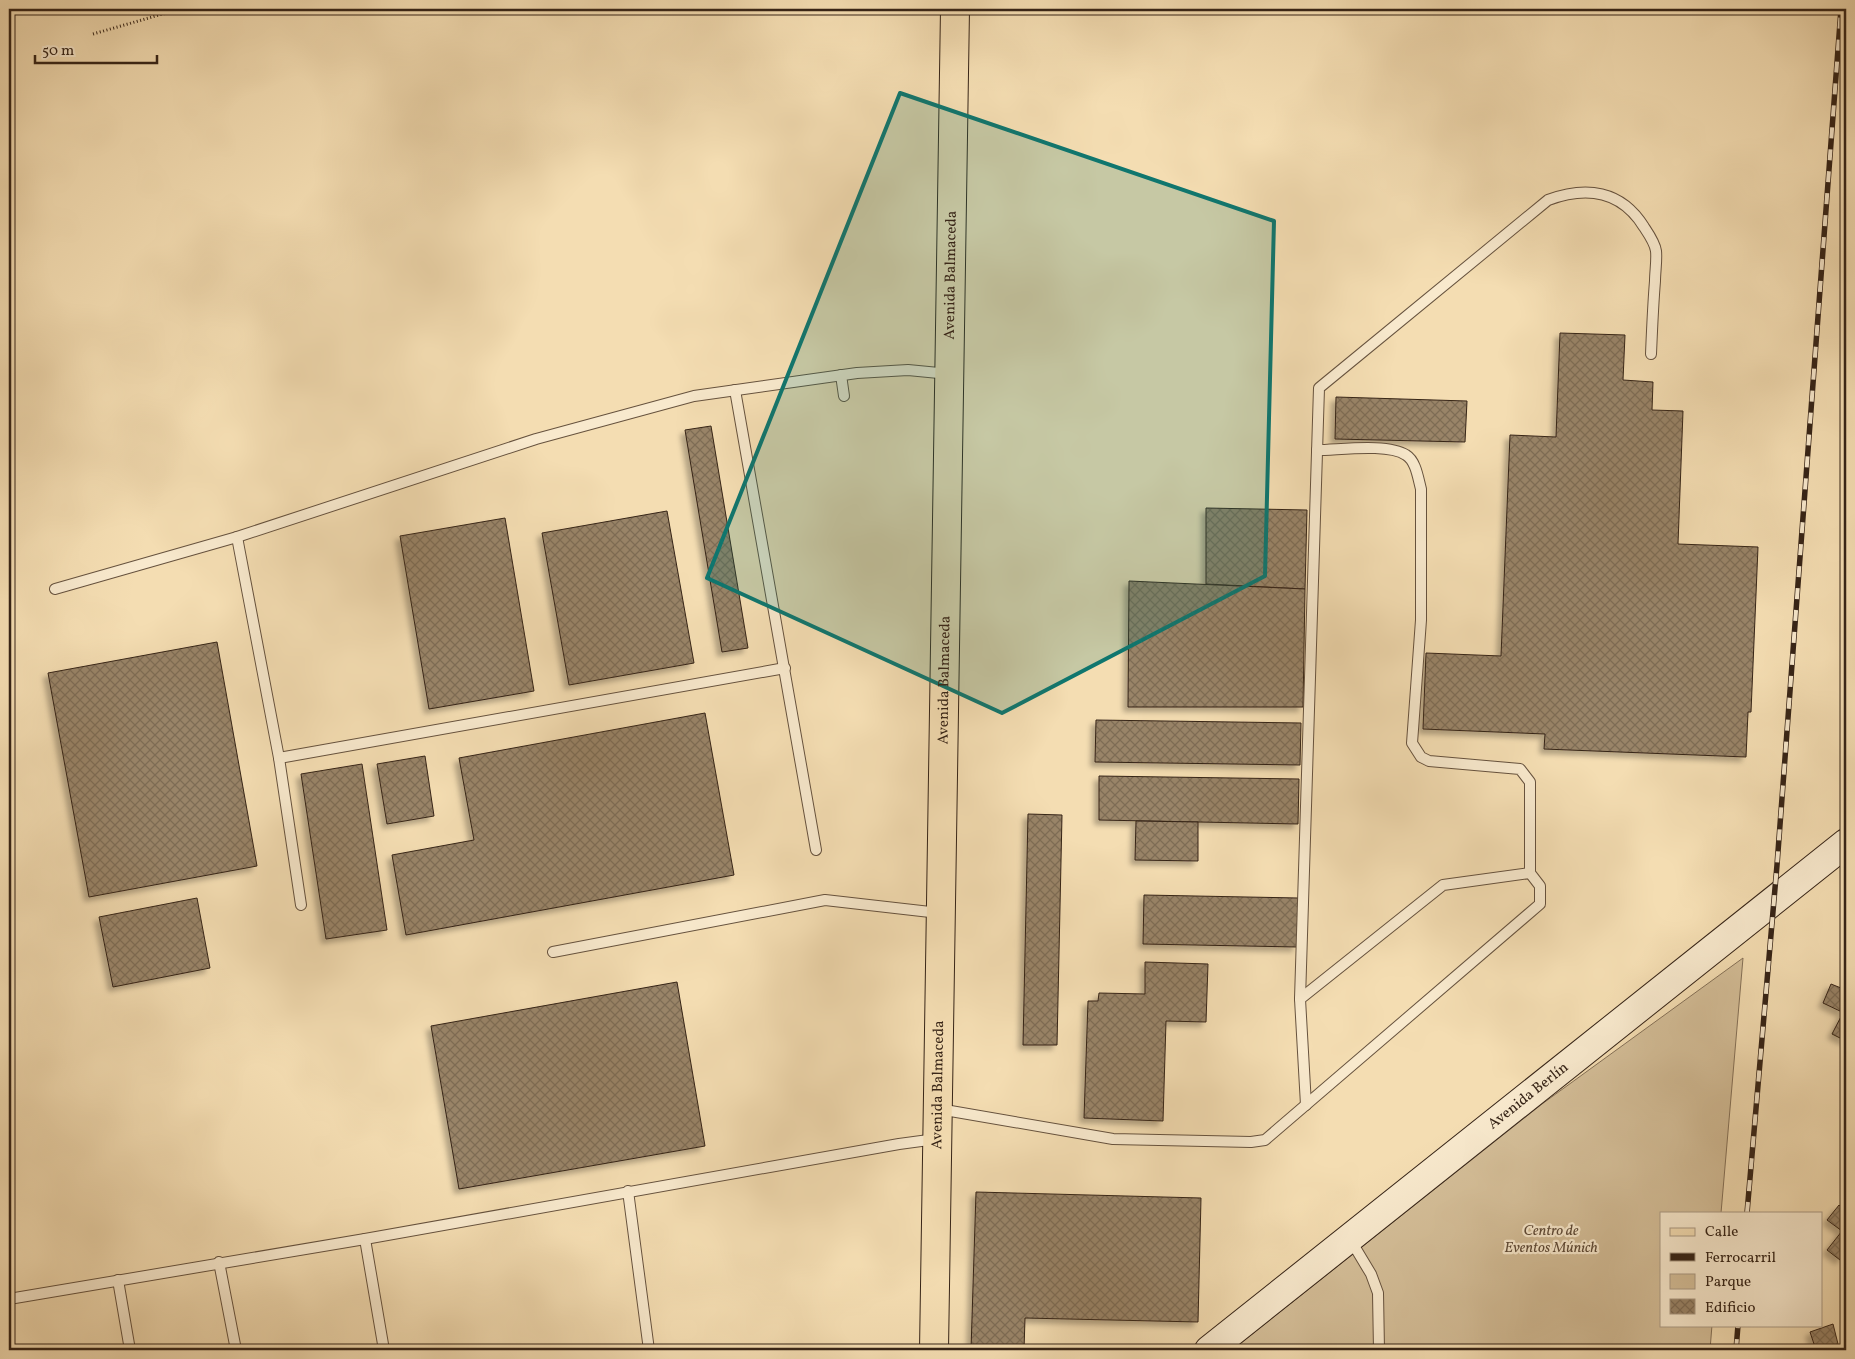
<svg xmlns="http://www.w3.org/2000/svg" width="1855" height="1359" viewBox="0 0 1855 1359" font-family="Vollkorn,serif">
<defs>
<pattern id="building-cross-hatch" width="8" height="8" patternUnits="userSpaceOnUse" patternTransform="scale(1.25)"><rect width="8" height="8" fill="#998468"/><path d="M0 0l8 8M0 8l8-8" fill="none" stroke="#7e6c55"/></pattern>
<filter id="shadow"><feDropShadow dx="-4.5" dy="4.5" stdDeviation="2.5" flood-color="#0004"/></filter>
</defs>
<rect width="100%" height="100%" fill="#f4ddb2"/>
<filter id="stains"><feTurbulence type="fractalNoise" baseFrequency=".004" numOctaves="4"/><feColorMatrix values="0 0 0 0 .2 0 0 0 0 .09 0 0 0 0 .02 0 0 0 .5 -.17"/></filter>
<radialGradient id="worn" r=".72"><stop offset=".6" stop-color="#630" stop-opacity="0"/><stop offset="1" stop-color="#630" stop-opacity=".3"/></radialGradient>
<polygon fill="#d4be98" stroke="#857158" points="1743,958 1721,1213 1661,1213 1661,1325 1712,1325 1710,1350 1232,1350 1542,1104"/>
<g fill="url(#building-cross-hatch)" stroke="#362417" filter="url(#shadow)">
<polygon points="1560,333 1625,335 1623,380 1653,382 1652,410 1683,411 1678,544 1758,547 1751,712 1748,712 1746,757 1544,749 1545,734 1423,729 1426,653 1501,656 1510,435 1556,437"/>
<polygon points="1336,397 1467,401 1465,442 1335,439"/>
<polygon points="711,426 748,648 722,652 685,430"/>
<polygon points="1206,508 1307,510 1305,589 1206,584"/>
<polygon points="667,511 694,663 569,685 542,533"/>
<polygon points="505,518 534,691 429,709 400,536"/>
<polygon points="1129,581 1305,589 1303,707 1128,707"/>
<polygon points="217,642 257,866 89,897 48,673"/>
<polygon points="705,713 734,875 406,935 392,855 474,840 459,758"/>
<polygon points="1096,720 1301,723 1300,765 1095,762"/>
<polygon points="425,756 434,816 387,824 377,764"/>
<polygon points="362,764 387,930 326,939 301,774"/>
<polygon points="1099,776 1299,779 1298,824 1099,820"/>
<polygon points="1028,814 1062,815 1057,1045 1023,1045"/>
<polygon points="1136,821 1198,822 1198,861 1135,860"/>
<polygon points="1144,895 1298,898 1297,947 1143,944"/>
<polygon points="197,898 210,968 113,987 99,917"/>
<polygon points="1145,962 1208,964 1206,1022 1166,1021 1163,1121 1084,1118 1088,1001 1098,1001 1099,993 1145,994"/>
<polygon points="677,982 705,1146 459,1189 431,1026"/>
<polygon points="1831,984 1846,990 1846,1002 1842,1012 1823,1003"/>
<polygon points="1846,1007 1846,1041 1832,1034"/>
<polygon points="976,1192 1201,1198 1198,1322 1025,1318 1024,1350 971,1350"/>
<polygon points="1839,1205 1846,1211 1846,1252 1840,1260 1827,1250 1842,1231 1827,1220"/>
<polygon points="1833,1324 1838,1344 1837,1350 1816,1350 1810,1332"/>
</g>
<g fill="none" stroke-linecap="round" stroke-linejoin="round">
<defs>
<g id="lane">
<polyline points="841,375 844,396"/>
<polyline points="735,390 816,850"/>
<polyline points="237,537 279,758 301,905"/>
<polyline points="55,589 237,537 536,439 694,396 857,373 908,370 949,374"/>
<polyline points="279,758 785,668"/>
<polyline points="553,952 825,900 939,913"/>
<path d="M1300 999 1319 388 1548 200C1586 186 1621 190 1644 227 1648 233 1655 243 1656 251 1657 260 1655 272 1655 281 1653 305 1652 330 1651 354"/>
<polyline points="1306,1105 1300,999 1443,885 1530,873"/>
<path d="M939 1109 1113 1139 1251 1142 1265 1140 1540 904V886L1530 873V782L1520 769 1429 761 1421 757 1412 743 1421 620V489C1418 478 1416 461 1406 455 1388 443 1339 450 1317 450"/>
<polyline points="628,1191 649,1350"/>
<polyline points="365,1239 384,1350"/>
<polyline points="1350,1239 1371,1274 1378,1293 1379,1350"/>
<polyline points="219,1262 236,1350"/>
<polyline points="118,1280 130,1350"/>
<polyline points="9,1299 365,1239 899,1144 936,1139"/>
</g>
<g id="secondary">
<path id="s1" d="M1209 1350 1846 843"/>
</g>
<g id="primary">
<path id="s2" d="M934 1350 955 9"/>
</g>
</defs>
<use href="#lane" stroke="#66523e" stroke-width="12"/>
<use href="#secondary" stroke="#362417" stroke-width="30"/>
<use href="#primary" stroke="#362417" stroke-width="30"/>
<polyline stroke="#362417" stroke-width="3" stroke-dasharray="1 2.5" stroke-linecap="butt" points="93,34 180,9"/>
<use href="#lane" stroke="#f8e9cd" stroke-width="10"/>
<use href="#secondary" stroke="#f8e9cd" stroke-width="28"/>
<use href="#primary" stroke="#f4ddb2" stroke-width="28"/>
<defs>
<g id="rail">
<polyline points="1747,1213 1777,865 1841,9"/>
<polyline points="1736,1350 1738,1325"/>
</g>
</defs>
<use href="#rail" stroke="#362417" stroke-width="5.5"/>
<use href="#rail" stroke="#f8e9cd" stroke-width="4" stroke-dasharray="11" stroke-linecap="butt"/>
</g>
<path fill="#0f766e" fill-opacity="0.2" stroke="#0f766e" stroke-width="4" stroke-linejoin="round" d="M900 93 1274 221 1265 576 1002 713 707 578Z"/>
<g text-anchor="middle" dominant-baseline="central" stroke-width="4.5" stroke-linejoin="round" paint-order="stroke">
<g font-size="15" fill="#362417" stroke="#f8e9cd">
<text stroke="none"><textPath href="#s2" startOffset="1075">Avenida Balmaceda</textPath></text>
<text stroke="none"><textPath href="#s2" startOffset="670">Avenida Balmaceda</textPath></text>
<text stroke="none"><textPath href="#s2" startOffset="265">Avenida Balmaceda</textPath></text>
<text stroke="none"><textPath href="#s1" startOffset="408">Avenida Berlín</textPath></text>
</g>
<g font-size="15" font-style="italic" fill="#5e4a37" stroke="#f8e9cd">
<text x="1551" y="1231">Centro de<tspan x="1551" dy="17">Eventos Múnich</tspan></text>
</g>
</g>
<rect width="1855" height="1359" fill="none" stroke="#f4ddb2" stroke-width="30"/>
<rect x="10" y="10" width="1835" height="1339" fill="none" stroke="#362417" stroke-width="2.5"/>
<rect x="15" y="15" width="1825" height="1329" fill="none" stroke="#362417"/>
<rect x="1660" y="1212" width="162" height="115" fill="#f8e9cd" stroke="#aa9a84"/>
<rect x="1670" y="1228" width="25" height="8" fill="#f4ddb2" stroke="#aa9a84"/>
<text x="1705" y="1236" font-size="15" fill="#362417">Calle</text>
<rect x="1670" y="1253" width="25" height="8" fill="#362417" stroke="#aa9a84"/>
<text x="1705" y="1262" font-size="15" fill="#362417">Ferrocarril</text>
<rect x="1670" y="1274" width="25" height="15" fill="#d4be98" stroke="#aa9a84"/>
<text x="1705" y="1286" font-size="15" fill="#362417">Parque</text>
<rect x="1670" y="1299" width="25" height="15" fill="url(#building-cross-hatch)" stroke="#aa9a84"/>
<text x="1705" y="1312" font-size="15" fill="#362417">Edificio</text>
<path d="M35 55v8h122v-8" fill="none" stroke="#362417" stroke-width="2.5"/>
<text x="42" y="55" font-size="15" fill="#362417" stroke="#f8e9cd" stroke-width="4" paint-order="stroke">50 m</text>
<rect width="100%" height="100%" filter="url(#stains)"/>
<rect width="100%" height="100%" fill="url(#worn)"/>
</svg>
